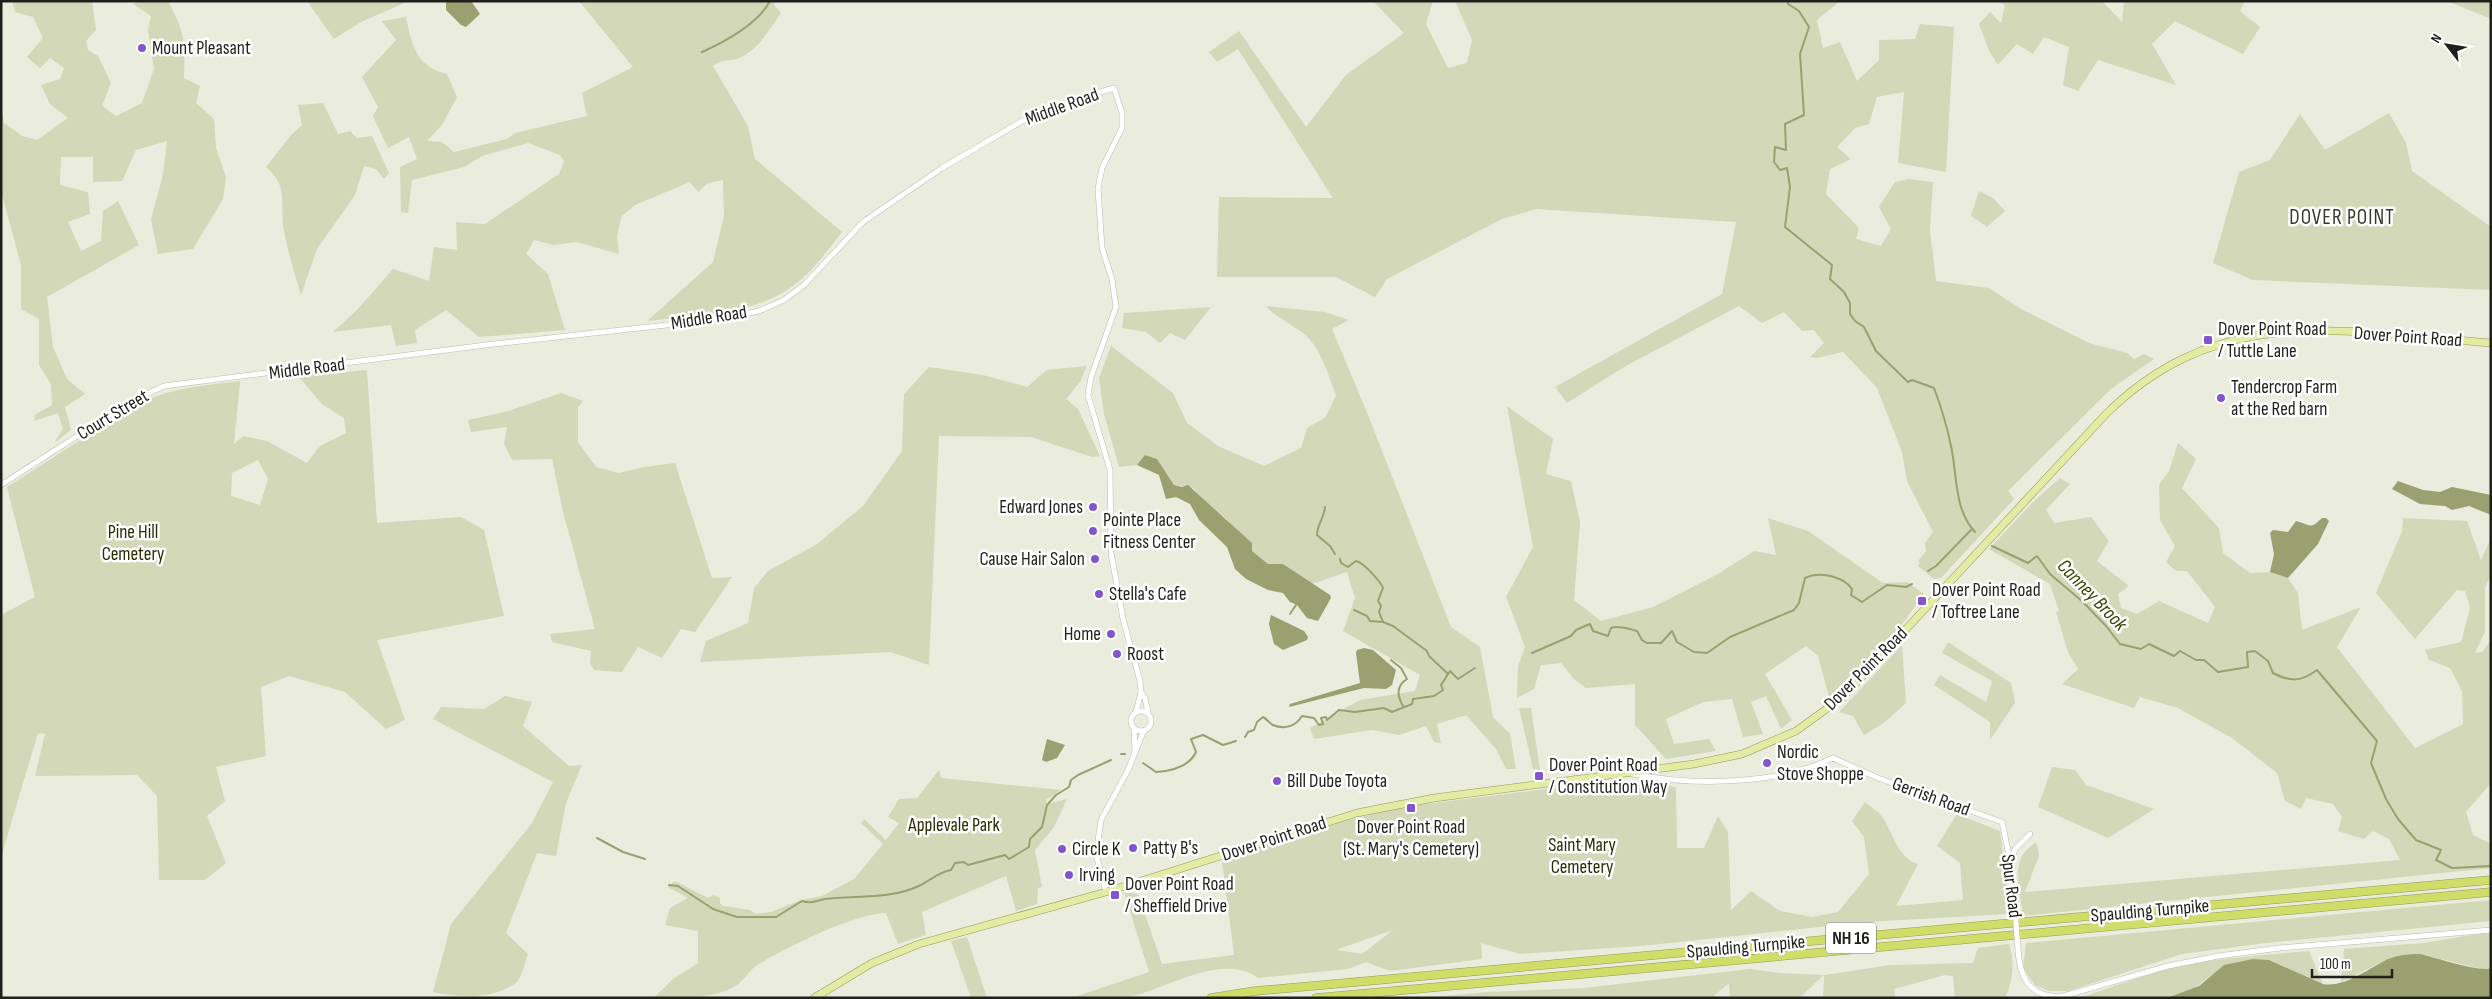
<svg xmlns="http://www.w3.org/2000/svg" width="2492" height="999" viewBox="0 0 2492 999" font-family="'Sofia Sans Condensed',sans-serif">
<rect width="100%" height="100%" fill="#eaecde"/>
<g fill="#d3d8b8" fill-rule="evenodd">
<path d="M12 1H92L96 30 86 41 88 50 98 56 111 83 102 106 116 116 142 103 154 69 148 30 151 16 133 4 139 1H168C186 35 185 41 184 78L200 86 196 103 214 119 216 148 226 177 223 199 193 249 158 254 151 219 163 175 167 141 136 150 122 181 93 182V157H61L60 185 88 192 90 214 68 222 81 251 101 241 103 211 118 201 139 245 47 297 53 347 67 379 85 394 65 407 71 430 54 443 63 429 58 413 34 421 35 415 52 405 51 384 39 365V319L21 309V265L1 191V107L4 123 22 136 37 140 68 118 50 104 41 85 60 79 64 68 50 58 40 68 27 57 43 38 33 17 15 12Z"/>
<polygon points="307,1 409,1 361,22 334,39"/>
<path d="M579 1H775L774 5 781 13C768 31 759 49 739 58 729 62 722 58 713 66L748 126 755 159 842 232C831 246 820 261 808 273 766 316 702 314 647 321L713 262 724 216 723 180 708 183 698 192 690 182 635 205 621 217 617 237 619 254 577 242 553 245 534 240 526 254 548 274 565 330 479 337 446 310 415 330 417 343 396 346 391 325 333 332 358 309 393 269 429 281 434 247 457 250 456 222 485 224 559 174 564 161 560 155 528 143 482 156 464 167 412 180 408 213 401 212 400 167 417 159 409 137 388 148 373 116 378 107 362 77 396 40 382 21 406 17C412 45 416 67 447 74L457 97 442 125 427 141 442 142 454 152 507 139 515 133 587 116 582 93 633 67Z"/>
<polygon points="1373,1 1433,1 1426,24 1448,68 1467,63 1472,40 1455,1 1840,1 1817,20 1823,48 1840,42 1857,81 1879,60 1879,40 1915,39 1920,24 1954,27 1946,172 1898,163 1904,92 1877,97 1869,124 1855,128 1837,147 1851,159 1830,169 1826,194 1859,228 1856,239 1881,246 1891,229 1879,207 1895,182 1909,179 1933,182 1930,230 1936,281 1989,288 2021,309 2089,343 2127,353 2134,359 2144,354 2154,359 2111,389 2008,491 2014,499 1941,578 1934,579 1918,566 1920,563 1918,561 1926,551 1925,543 1933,532 1907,481 1902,452 1877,388 1843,352 1817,358 1810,357 1824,343 1814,330 1802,331 1784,312 1762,323 1739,306 1624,367 1567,403 1555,387 1722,294 1736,222 1536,209 1502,219 1387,279 1375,297 1336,277 1217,277 1219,197 1333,198 1238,49 1217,62 1209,52 1239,31 1306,127 1346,75 1404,33"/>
<polygon points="1999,1 2102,1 2122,22 2124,1 2245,1 2240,11 2260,27 2243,54 2175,21 2152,44 2176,85 2098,60 2078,91 2063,85 2069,47 2044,37 2033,54 2017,44 1998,65 1989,51 1979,24 1990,12 2001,23 2005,6"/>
<polygon points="2447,1 2491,1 2491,19"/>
<path d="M323 103 338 134 350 131 357 138 372 136 389 173 384 179 376 169 364 166 355 195 317 249 301 295C295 274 288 253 284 231 279 205 290 187 266 167L292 134 302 125 298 105Z"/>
<polygon points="2389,113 2406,143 2412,171 2491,227 2491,290 2253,280 2213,263 2239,172 2270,160 2300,114 2325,150"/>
<polygon points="1979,191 1993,198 2005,211 1987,227 1971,216"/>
<path d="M1266 306 1325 312 1349 320 1332 329 1366 410 1451 627 1480 647 1493 717 1510 734 1516 769H1506L1496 749 1466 715 1437 724 1441 743 1434 742 1426 726 1399 735 1372 730 1314 739 1310 728 1360 700 1415 691 1420 675 1343 631 1355 598 1347 572 1312 584 1283 564H1268L1252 551V543L1234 529 1227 519 1206 502 1193 488 1174 485 1157 459 1145 455 1137 465 1119 467 1104 414 1099 378 1111 346 1173 393 1187 423 1218 446 1264 466 1301 448 1307 428 1326 417 1336 395C1328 375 1321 347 1303 333 1291 324 1277 318 1266 306Z"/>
<polygon points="1211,307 1185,340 1170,333 1160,343 1146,332 1122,328 1124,313"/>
<polygon points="1087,366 1080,382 1066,399 1078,409 1100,456 1092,457 1031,437 939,436 929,665 891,652 700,662 706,641 748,623 754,588 768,571 817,544 863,506 902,451 904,394 929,367 983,375 1027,387 1047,370"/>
<path d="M367 370 377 523 461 517 484 530 504 616 377 640 405 720 386 729 345 692 289 676 261 687 266 756 216 767 225 801 207 816 226 863 205 880H159L157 796 137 775 35 776 45 734 38 733 1 857V615L35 597 7 487 135 405C169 388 202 386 240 381L234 444 243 436 267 441 307 463 320 446 346 433 344 418 322 404 298 376ZM258 460 268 479 260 505 231 496 232 473Z"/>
<polygon points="561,393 583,401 578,407 578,442 596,467 619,473 644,467 675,463 712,578 732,577 695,632 681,629 662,658 638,647 622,672 594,670 590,663 591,651 552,642 550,634 595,629 563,512 552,459 512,460 504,444 507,427 471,432 468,420 505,412"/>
<polygon points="1507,406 1553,439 1546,474 1571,481 1580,522 1574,600 1601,621 1653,607 1718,574 1754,551 1776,555 1768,518 1808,531 1883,583 1907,582 1924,594 1900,627 1829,697 1818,656 1806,646 1765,674 1792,720 1781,729 1766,696 1751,702 1763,734 1743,737 1732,699 1703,702 1666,719 1674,744 1709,739 1716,751 1666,759 1635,725 1635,684 1586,688 1574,679 1561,663 1541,665 1534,689 1517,698 1518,666 1525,647 1506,597 1533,547"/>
<path d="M2178 443 2196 459 2182 488 2219 528 2223 553 2250 573 2270 572 2288 578 2298 593 2302 630 2361 607 2337 647 2415 748 2463 724 2462 691 2450 668 2429 660 2425 650 2461 642 2470 608 2465 591 2457 590 2415 639 2376 593 2402 531 2403 518 2467 521 2481 560 2491 538V575L2485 587V632L2475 653 2482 652 2491 640 2489 696 2491 700V783L2466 812 2473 835 2491 844V868L2023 916C2020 889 2008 860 2035 843L2037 844 2039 856 2025 892 2400 860 2389 839 2373 831 2364 839 2338 831 2342 817 2333 804 2306 798 2301 809 2285 801 2277 773 2232 738 2178 708 2140 697 2134 708 2062 684 2078 669 2068 652 2056 612 2059 611 2050 584 1989 549 2032 503 2060 478 2070 484 2046 510 2054 523 2091 517 2109 541 2097 561 2129 586 2118 594 2121 608 2137 614 2159 601 2208 623 2215 607 2187 571H2176L2166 562 2175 546 2160 520 2159 485 2169 471Z"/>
<polygon points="1948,642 2011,683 2015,703 1990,740 1990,722 1934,685 1940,675 1986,702 1992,681 1942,653"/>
<polygon points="1902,645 1906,703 1885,722 1864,735 1853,716 1839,712"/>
<path d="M505 696 532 702 523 726 569 766 582 765 566 803 556 856 537 853 506 933 528 954C525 962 522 977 516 983 493 999 460 998 433 992L451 924 532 823 553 782 433 719 441 707 484 709Z"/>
<polygon points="1519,708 1531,708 1540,770 1533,769"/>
<polygon points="2052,767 2075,770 2086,785 2154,809 2108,838 2038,807"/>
<path d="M939 770 941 778 1061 790 1046 800 1047 804 1067 799 1054 827 1035 850 1042 887 1038 888 1037 904 1016 911 1006 876 922 912 926 935 898 944 886 913C856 913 787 947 759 964 750 969 745 979 737 985 716 999 679 999 655 997L673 979 698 963V931L665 925 670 908 688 898 668 887 675 881 708 898 713 895 720 898V903L723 906 750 910 756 914 771 912 801 900 822 896 854 879 883 844 861 823 864 819 886 840 899 823 888 817 899 799 917 798Z"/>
<path d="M1627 781 1676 787 1677 848H1704L1718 816 1728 832 1731 910 1751 891 1780 911 1812 917 1838 912 1869 874 1864 837 1852 821 1865 802C1871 807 1879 812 1883 818 1892 832 1899 859 1918 864L1896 906 1963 900 1960 863 1937 846 1957 814 2000 831 2008 891 2009 914 1866 922 1641 946 1520 954 1481 943 1482 959 1390 971 1366 962 1348 969 1258 978C1223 952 1167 989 1129 997 1112 999 1090 998 1071 998L1149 972 1124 892 1138 894 1162 964 1234 955 1222 861 1341 822 1402 807 1585 784ZM1393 930 1362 954 1338 950V949Z"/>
<polygon points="2491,900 2491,921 2266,943 2182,954 2068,991 2049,991 2035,985 2023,968 2026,943"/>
<polygon points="2483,933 2491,934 2491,968 2486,970 2420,954 2390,958 2341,982 2344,949 2424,943"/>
<polygon points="967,937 987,998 971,998 951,941"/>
<path d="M2009 944C2015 961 2013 982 2005 998H1955L1953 976 1945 975 1894 989 1895 998H1823L1824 975 1799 998H1730L1729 983 1715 995V998H1423L1488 992 1584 988 1750 969 1780 973 1825 975 1890 965 1973 963 1978 948Z"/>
<path d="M2309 951 2323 984 2270 960 2253 959 2211 975 2191 991 2167 998H2079C2114 987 2148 973 2184 965 2226 957 2267 955 2309 951Z"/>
</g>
<g fill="#9aa06f">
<polygon points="449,1 471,1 480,14 466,27 461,25 446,10 446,3"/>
<polygon points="1145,455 1157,459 1174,485 1182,487 1188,485 1252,543 1252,551 1268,564 1283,564 1330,595 1331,598 1318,621 1307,618 1297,605 1290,602 1283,593 1268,590 1246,579 1235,569 1227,547 1199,520 1190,504 1176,497 1166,499 1159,475 1137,465"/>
<polygon points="2398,481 2423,490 2440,492 2452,487 2491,495 2491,515 2469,506 2452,510 2445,506 2420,504 2392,489"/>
<path d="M2322 518H2326L2329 521 2318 544 2288 578 2270 572 2274 554 2270 533 2273 530 2288 532 2296 521C2310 524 2309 531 2322 518Z"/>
<polygon points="1271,615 1304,631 1308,637 1307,640 1283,650 1274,644 1269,624"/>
<polygon points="1364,648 1373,650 1396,670 1392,685 1386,689 1364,688 1289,707 1290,704 1360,683 1356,653 1357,650"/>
<polygon points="1047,739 1065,745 1057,758 1046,762 1042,760"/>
<path d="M2420 954C2434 957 2481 973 2491 968V998H2167L2199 986 2224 965 2253 959 2269 960 2323 984C2345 988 2369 968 2388 959 2398 955 2409 954 2420 954Z"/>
</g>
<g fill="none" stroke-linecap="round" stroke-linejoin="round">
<g stroke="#9aa06f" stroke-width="2">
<path d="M1788 1V4L1799 11 1809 27 1800 54 1804 115 1785 124 1786 150 1775 147 1774 162 1780 170 1787 168 1790 187 1785 227 1832 265 1830 279 1844 292 1850 303V314L1855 321 1864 327 1876 351 1908 382 1912 380 1934 388C1942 409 1948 430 1952 451 1957 478 1955 511 1975 532"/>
<path d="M702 52C724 42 758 24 770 1"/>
<path d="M1325 507C1324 518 1317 525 1317 535L1330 546 1335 554"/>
<path d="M1992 546 2028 563 2037 556 2050 574 2083 602 2106 626 2120 644 2141 649 2149 644 2174 656 2180 651 2196 660H2204L2218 672 2248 667 2247 652 2255 651 2268 661 2273 673C2290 682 2301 682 2317 670L2377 741 2371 763 2386 799 2398 819 2416 840 2441 850 2436 860 2452 868 2491 866"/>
<path d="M1340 559 1341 563 1348 567 1356 561C1363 562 1381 582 1383 588L1378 601 1381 606 1379 612 1383 622 1393 626 1427 651 1429 656 1448 674"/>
<polyline points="1928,571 1936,566 1971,530"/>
<polyline points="1354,610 1367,616 1370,621 1383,622"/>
<polyline points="1290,614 1296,605"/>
<path d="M1532 653 1571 636 1576 630 1590 624 1593 631 1608 636 1611 628C1618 625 1629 629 1637 631L1642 640 1647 643H1661L1672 631 1677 642 1694 652 1707 653 1730 637 1794 610 1799 603 1805 578C1819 571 1843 576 1852 589L1851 595 1862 602 1887 585 1906 587 1912 584"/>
<path d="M1391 660 1401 668 1407 679C1396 686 1397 696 1403 706"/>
<path d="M1245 737 1248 732 1254 730 1257 722 1263 717C1267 719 1269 723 1273 725 1285 730 1296 726 1302 716L1314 718 1319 725 1323 724 1321 718 1326 717 1327 720 1339 710 1355 712 1384 708 1392 712 1412 704 1413 699 1434 696 1443 690 1441 685 1450 671 1458 679 1475 668"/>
<polyline points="1121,754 1125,754"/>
<path d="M1143 763 1156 772C1172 771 1189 767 1196 752L1191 739 1203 735 1223 745 1236 741"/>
<polyline points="597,838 623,852 645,859"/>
<path d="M669 885 678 886 713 909 737 917H776L802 901C812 904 815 901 825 899 856 895 891 900 921 885 930 880 941 871 951 870L955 863 964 862 968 865 1005 855 1009 859 1029 847 1030 839 1042 827 1047 805 1056 795 1069 787 1071 780 1078 775 1111 760"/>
</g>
<defs>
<g id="minor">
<polyline points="1,485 130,402 164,386 486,345 721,319 759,311 784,300 804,285 863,222 942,168 1024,120 1073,100 1114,88 1122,113 1122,128 1102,168 1098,189 1102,248 1112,279 1116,307 1091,377 1088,395 1110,470 1111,553 1123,619 1140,681 1141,692 1136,712"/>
<polyline points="1141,692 1145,698 1148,713"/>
<circle cx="1141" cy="721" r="10"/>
<polyline points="1134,728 1135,752"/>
<path d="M1633 774C1693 786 1777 785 1833 758L1878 778 2002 822 2011 865 2015 909"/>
<polyline points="2011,862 2015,849 2030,834"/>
<polyline points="1106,892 1096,854 1101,820 1128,770 1144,730"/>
<path d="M2018 950C2020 978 2029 996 2060 997L2168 966 2218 956 2280 948 2491 930"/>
</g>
<path id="major" d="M814 998 872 963 919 944 1106 892 1357 813 1434 798 1694 764 1742 754 1796 731 1843 697 2106 414C2220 301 2347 332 2491 343"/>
<g id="highway">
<polyline points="1211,998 1255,991 2491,880"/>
<polyline points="1316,998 2491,892"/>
</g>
</defs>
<use href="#minor" stroke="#babdaf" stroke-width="6"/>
<use href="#major" stroke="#939b4e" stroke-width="8"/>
<use href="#highway" stroke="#939b4e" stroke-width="9"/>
<use href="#minor" stroke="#fff" stroke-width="5"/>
<use href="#major" stroke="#e3eba5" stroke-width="7"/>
<use href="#highway" stroke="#d1dd69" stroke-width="8"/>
<defs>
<polyline id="minor-bridge" points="2015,909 2018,950"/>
</defs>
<use href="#minor-bridge" stroke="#babdaf" stroke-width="6" stroke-linecap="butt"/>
<use href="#minor-bridge" stroke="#fff" stroke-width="5"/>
</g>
<g fill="#8454cd" stroke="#fff" stroke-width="2">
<circle cx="142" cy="48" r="5"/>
<rect x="2203" y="335" width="10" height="10" rx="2.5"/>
<circle cx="2221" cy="398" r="5"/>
<circle cx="1093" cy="507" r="5"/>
<circle cx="1093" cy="531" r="5"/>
<circle cx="1095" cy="559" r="5"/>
<circle cx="1099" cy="594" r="5"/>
<rect x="1917" y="596" width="10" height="10" rx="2.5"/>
<circle cx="1111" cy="634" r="5"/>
<circle cx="1117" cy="654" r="5"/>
<circle cx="1767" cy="763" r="5"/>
<rect x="1534" y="771" width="10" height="10" rx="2.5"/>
<circle cx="1277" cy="781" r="5"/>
<rect x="1406" y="803" width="10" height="10" rx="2.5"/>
<circle cx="1133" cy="848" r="5"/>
<circle cx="1062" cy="849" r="5"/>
<circle cx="1069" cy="875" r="5"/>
<rect x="1110" y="890" width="10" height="10" rx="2.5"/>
</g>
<g text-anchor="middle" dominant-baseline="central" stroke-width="5" stroke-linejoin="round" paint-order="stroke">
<rect fill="#fff" stroke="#62635f" stroke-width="1" x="1826" y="922.5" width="50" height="31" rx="4"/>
<g font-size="18" font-weight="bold" fill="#1f201b">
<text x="1851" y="938">NH 16</text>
</g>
<g font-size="19" fill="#1f201b" stroke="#fff" text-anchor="start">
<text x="152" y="48">Mount Pleasant</text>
<text x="2218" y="329">Dover Point Road<tspan x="2218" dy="22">/ Tuttle Lane</tspan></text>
<text x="2231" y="387">Tendercrop Farm<tspan x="2231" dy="22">at the Red barn</tspan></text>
<text x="1083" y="507" text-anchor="end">Edward Jones</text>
<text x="1103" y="520">Pointe Place<tspan x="1103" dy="22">Fitness Center</tspan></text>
<text x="1085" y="559" text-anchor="end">Cause Hair Salon</text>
<text x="1932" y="590">Dover Point Road<tspan x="1932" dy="22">/ Toftree Lane</tspan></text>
<text x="1109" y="594">Stella's Cafe</text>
<text x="1101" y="634" text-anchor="end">Home</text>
<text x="1127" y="654">Roost</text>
<text x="1777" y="752">Nordic<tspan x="1777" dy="22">Stove Shoppe</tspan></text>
<text x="1549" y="765">Dover Point Road<tspan x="1549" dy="22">/ Constitution Way</tspan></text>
<text x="1287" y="781">Bill Dube Toyota</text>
<text x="1411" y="827" text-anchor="middle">Dover Point Road<tspan x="1411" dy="22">(St. Mary's Cemetery)</tspan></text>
<text x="1143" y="848">Patty B's</text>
<text x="1072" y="849">Circle K</text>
<text x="1079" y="875">Irving</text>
<text x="1125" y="884">Dover Point Road<tspan x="1125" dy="22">/ Sheffield Drive</tspan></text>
</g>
<g font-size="19" fill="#1f201b" stroke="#fff">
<text transform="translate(1062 107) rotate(-20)">Middle Road</text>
<text transform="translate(709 318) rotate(-9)">Middle Road</text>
<text transform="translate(2408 337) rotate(4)">Dover Point Road</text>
<text transform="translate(307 369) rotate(-7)">Middle Road</text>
<text transform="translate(113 415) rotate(-31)">Court Street</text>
<text transform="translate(1866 669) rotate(-45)">Dover Point Road</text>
<text transform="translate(1931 797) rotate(20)">Gerrish Road</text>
<text transform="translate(1274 839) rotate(-18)">Dover Point Road</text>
<text transform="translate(2011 886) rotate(83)">Spur Road</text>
<text transform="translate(2150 911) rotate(-5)">Spaulding Turnpike</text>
<text transform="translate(1746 947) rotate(-5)">Spaulding Turnpike</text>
</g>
<g font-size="19" fill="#2a2d04" stroke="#fff">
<text x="133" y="532">Pine Hill<tspan x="133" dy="22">Cemetery</tspan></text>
<text x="954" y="825">Applevale Park</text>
<text x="1582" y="845">Saint Mary<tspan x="1582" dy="22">Cemetery</tspan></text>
</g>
<g font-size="20" font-style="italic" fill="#3c4102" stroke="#fff">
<text transform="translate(2092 595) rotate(46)">Canney Brook</text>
</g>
<g font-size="21" letter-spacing="1" fill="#36372c" stroke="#fff">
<text x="2342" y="217">DOVER POINT</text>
</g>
</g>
<rect width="2492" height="999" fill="none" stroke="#1f201b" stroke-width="5"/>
<g transform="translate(2447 45) rotate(301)" stroke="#ffffff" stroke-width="4" paint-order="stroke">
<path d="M0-4L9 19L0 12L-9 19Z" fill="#1f201b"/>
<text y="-8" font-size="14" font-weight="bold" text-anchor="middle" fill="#1f201b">N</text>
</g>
<path d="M2312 969v8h80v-8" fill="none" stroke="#1f201b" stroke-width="2.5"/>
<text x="2320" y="969" font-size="15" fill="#1f201b" stroke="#ffffff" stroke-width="4" paint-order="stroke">100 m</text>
</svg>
